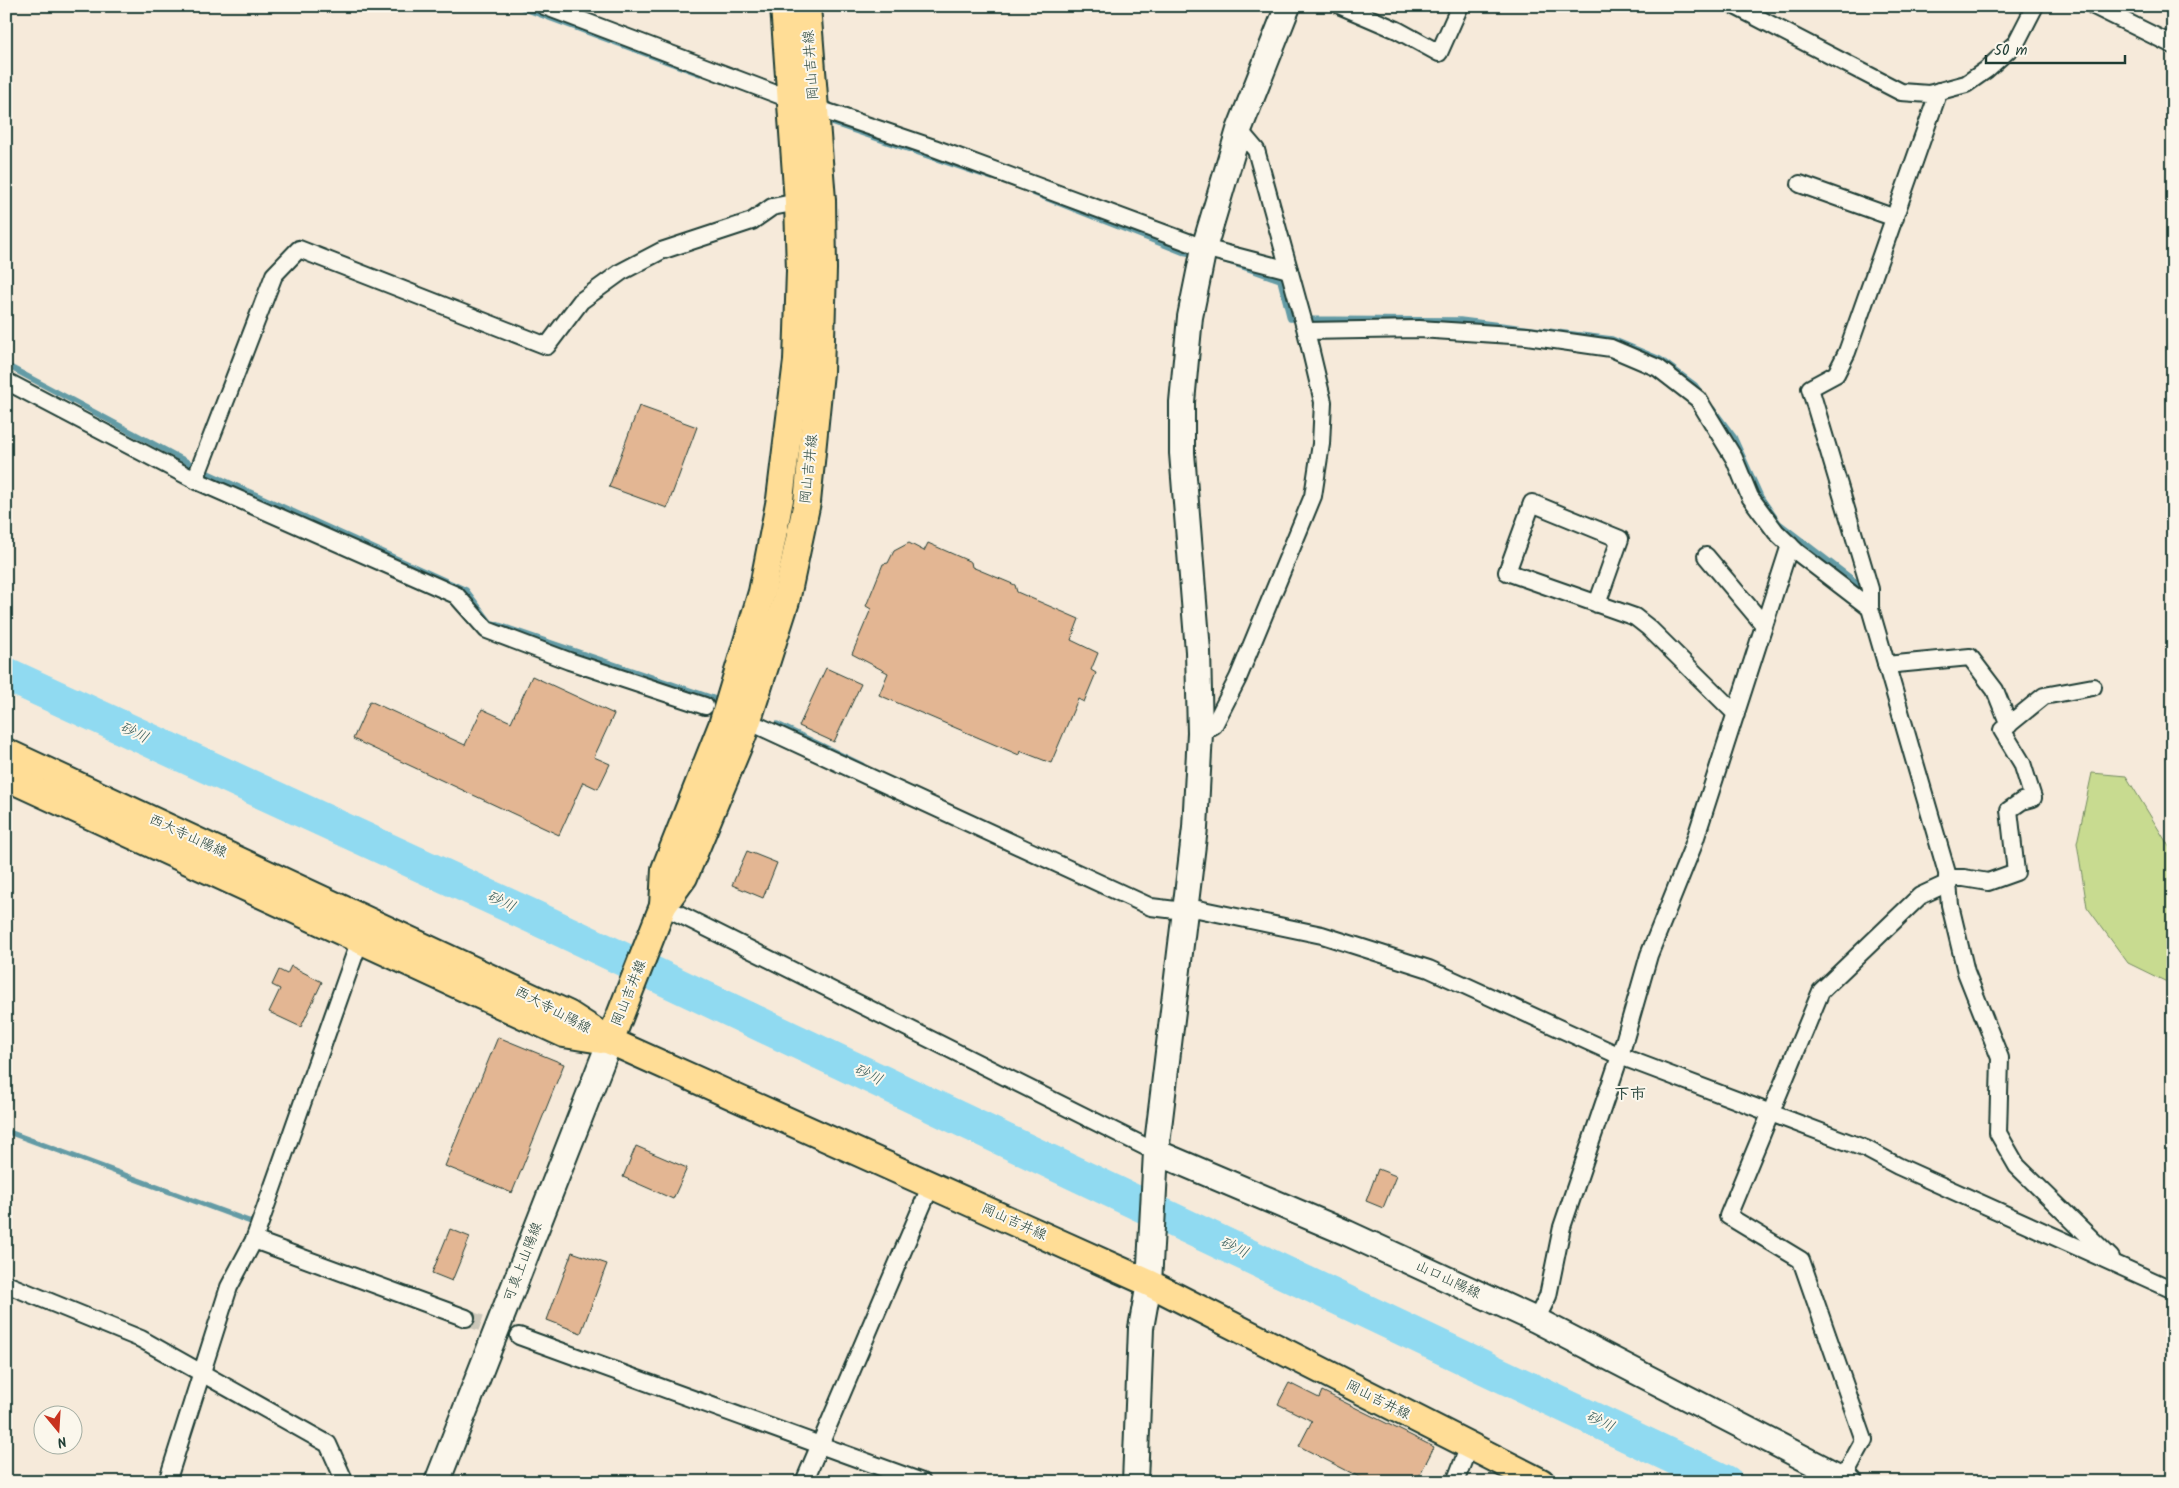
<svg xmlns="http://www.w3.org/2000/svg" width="2179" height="1488" viewBox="0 0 2179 1488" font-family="Kalam,'Klee One',sans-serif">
<rect width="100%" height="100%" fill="#f6eada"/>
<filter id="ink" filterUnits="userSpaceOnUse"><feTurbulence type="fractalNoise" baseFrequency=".02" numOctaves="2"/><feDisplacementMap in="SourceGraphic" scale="10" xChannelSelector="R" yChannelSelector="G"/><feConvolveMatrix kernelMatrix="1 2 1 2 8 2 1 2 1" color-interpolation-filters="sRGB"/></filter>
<g filter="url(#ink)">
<polygon fill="#c8db90" stroke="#748c62" points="2092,773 2126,776 2173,853 2173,985 2128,963 2087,907 2077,843"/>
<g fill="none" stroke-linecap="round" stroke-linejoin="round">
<g stroke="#639ba5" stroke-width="5.5">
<polyline points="517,6 700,74"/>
<polyline points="823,120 992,178"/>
<polyline points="1033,193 1182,252 1198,255"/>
<polyline points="1226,261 1280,280 1290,319 1460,320 1612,339 1660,359 1695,385 1701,393"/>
<polyline points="6,365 208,473 466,590 490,622 713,698"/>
<polyline points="1713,409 1734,437 1761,497 1779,523 1860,585"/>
<polyline points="777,724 862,765"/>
<polyline points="6,1131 251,1222"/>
</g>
<polyline stroke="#90daf1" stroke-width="34" points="6,674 551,925 1726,1482"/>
</g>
<g fill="#e3b693" stroke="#1f3d34">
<polygon points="639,406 697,427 667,508 609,487"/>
<polygon points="909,543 924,551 928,543 971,562 972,567 1015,585 1017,592 1079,619 1071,640 1098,653 1091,670 1096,673 1084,702 1078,699 1051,763 1020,751 1019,755 879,695 888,673 852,654 871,609 866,606 883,564 888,563 894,551"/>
<polygon points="826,668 861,684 834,742 799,726"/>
<polygon points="532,676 614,714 594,757 610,764 598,789 583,782 559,835 353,739 370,701 465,745 482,709 511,722"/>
<polygon points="747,851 777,863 763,898 732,885"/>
<polygon points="291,966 322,982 301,1027 269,1012 280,989 272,985 279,970 287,974"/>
<polygon points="498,1037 564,1064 512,1193 445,1166"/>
<polygon points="636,1146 687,1168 673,1199 623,1177"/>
<polygon points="1378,1169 1396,1176 1383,1208 1366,1201"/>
<polygon points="450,1229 470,1237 452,1281 432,1273"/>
<polygon points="572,1252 607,1264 581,1333 547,1320"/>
<polygon points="1289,1383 1319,1398 1322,1391 1434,1447 1416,1482 1369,1482 1299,1446 1312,1421 1278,1404"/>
</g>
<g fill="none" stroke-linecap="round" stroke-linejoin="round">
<polyline stroke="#cbc7b9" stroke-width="16" stroke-dasharray="16 8" stroke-linecap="butt" points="466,1318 519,1336"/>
<defs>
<g id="street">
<polyline points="544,6 792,100 934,148 1204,248 1289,270"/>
<polyline points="1341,6 1397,30 1439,53 1460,6"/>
<polyline points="1735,6 1901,92 1929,94 1966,84 1986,70 2016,43 2035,6"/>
<polyline points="2094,6 2173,45"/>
<polyline points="1939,91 1847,352 1836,374 1810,388 1870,589 1870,608 1947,873 1950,905 1966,972 2000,1058 1998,1133 2017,1166 2111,1258"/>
<polyline points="1800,184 1895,218"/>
<polyline points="1306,331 1419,329 1527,336 1611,348 1658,368 1698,399 1734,458 1750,497 1776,532 1797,552 1870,608"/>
<polyline points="6,381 195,480 456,595 487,630 569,661 705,706"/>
<polyline points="195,480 274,275 299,249 547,346 581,301 621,272 661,251 752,221 772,207 798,202"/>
<polyline points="1706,556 1764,625"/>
<polyline points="1597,604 1620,539 1532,503 1507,572 1635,617 1649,628 1736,714"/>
<polyline points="1886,665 1970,657 1995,690 2009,725"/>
<polyline points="761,727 1151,907 1184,911 1198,909 1322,935 1429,969 1620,1056 1866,1149 1898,1166 2173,1290"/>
<polyline points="1200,733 1214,725 1238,678 1313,496 1321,444 1323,402 1306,331 1256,150 1239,130"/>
<polyline points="1947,878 1964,878 1988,882 2016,872 2009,810 2022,801 2033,798 2022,763 2002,730 2044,696 2093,687"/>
<polyline points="663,906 1156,1152"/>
<polyline points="254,1240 466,1318"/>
<polyline points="6,1284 141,1339 328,1444 345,1482"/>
<polyline points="1536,1320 1548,1296 1562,1227 1620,1056 1649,955 1693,846 1790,545"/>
<polyline points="519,1336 922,1482"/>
<polyline points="1843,1478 1864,1440 1801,1260 1728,1216 1821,991 1920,896 1948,883"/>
<polyline points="167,1482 229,1287 254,1240 363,931"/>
<polyline points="804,1482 931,1185"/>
<polyline points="1455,1482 1469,1446"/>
</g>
<g id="secondary">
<polyline points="1156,1152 1347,1233 1536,1320 1850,1482"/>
<polyline points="437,1482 610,1041"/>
<polyline points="1135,1482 1141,1328 1149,1283 1156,1152 1195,828 1200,733 1198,651 1182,453 1182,402 1190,317 1204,248 1239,130 1288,6"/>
</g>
<g id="primary">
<polyline points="6,752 568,1014 610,1041 1149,1283 1541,1482"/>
<polyline points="6,777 564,1034 601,1040"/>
<polyline points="663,906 665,869 722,725 762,592 780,499 797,361 800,271 798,202 784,6"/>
<polyline points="610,1041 663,906 684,877 743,735 786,601 807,502 820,372 823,269 822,200 807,6"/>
</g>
</defs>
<use href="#street" stroke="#1f3d34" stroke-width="20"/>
<use href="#secondary" stroke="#1f3d34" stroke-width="28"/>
<use href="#primary" stroke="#1f3d34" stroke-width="30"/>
<use href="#street" stroke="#fbf7ec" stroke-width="16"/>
<use href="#secondary" stroke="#fbf7ec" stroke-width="24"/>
<use href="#primary" stroke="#ffdd96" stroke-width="26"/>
</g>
</g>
<g text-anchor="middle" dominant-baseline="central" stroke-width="4" stroke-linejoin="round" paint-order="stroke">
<g font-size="14" fill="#1f3d34" stroke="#fbf7ec">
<text transform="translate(811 65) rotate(-94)">岡山吉井線</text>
<text transform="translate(809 469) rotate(-84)">岡山吉井線</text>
<text transform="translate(188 836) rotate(25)">西大寺山陽線</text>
<text transform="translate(629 993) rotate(-68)">岡山吉井線</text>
<text transform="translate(553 1010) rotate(28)">西大寺山陽線</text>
<text transform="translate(1014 1222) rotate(24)">岡山吉井線</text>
<text transform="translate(523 1262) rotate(-69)">可真上山陽線</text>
<text transform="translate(1448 1280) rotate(25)">山口山陽線</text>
<text transform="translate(1378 1400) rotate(27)">岡山吉井線</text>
</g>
<g font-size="15" font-style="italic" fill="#365c5a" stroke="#fbf7ec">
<text transform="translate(134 733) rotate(25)">砂川</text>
<text transform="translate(501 902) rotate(25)">砂川</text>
<text transform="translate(868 1075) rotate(25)">砂川</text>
<text transform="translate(1234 1248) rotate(25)">砂川</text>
<text transform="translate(1600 1422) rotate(25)">砂川</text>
</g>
<g font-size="16" font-weight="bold" fill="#1f3d34" stroke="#fbf7ec">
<text x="1630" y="1094">下市</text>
</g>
</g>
<rect width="2179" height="1488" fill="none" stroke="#fbf7ec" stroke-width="25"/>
<rect x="12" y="12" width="2154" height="1463" fill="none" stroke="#1f3d34" stroke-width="2" filter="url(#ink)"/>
<g transform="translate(58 1430) rotate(162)"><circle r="24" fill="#fbf7ec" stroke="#a3ada2"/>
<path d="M0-4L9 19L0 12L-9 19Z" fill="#c8321e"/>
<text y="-8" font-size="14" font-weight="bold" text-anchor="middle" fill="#1f3d34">N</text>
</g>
<path d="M1986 55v8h139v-8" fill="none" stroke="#1f3d34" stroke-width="2.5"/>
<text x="1994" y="55" font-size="15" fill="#1f3d34" stroke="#fbf7ec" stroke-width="4" paint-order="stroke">50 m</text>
</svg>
